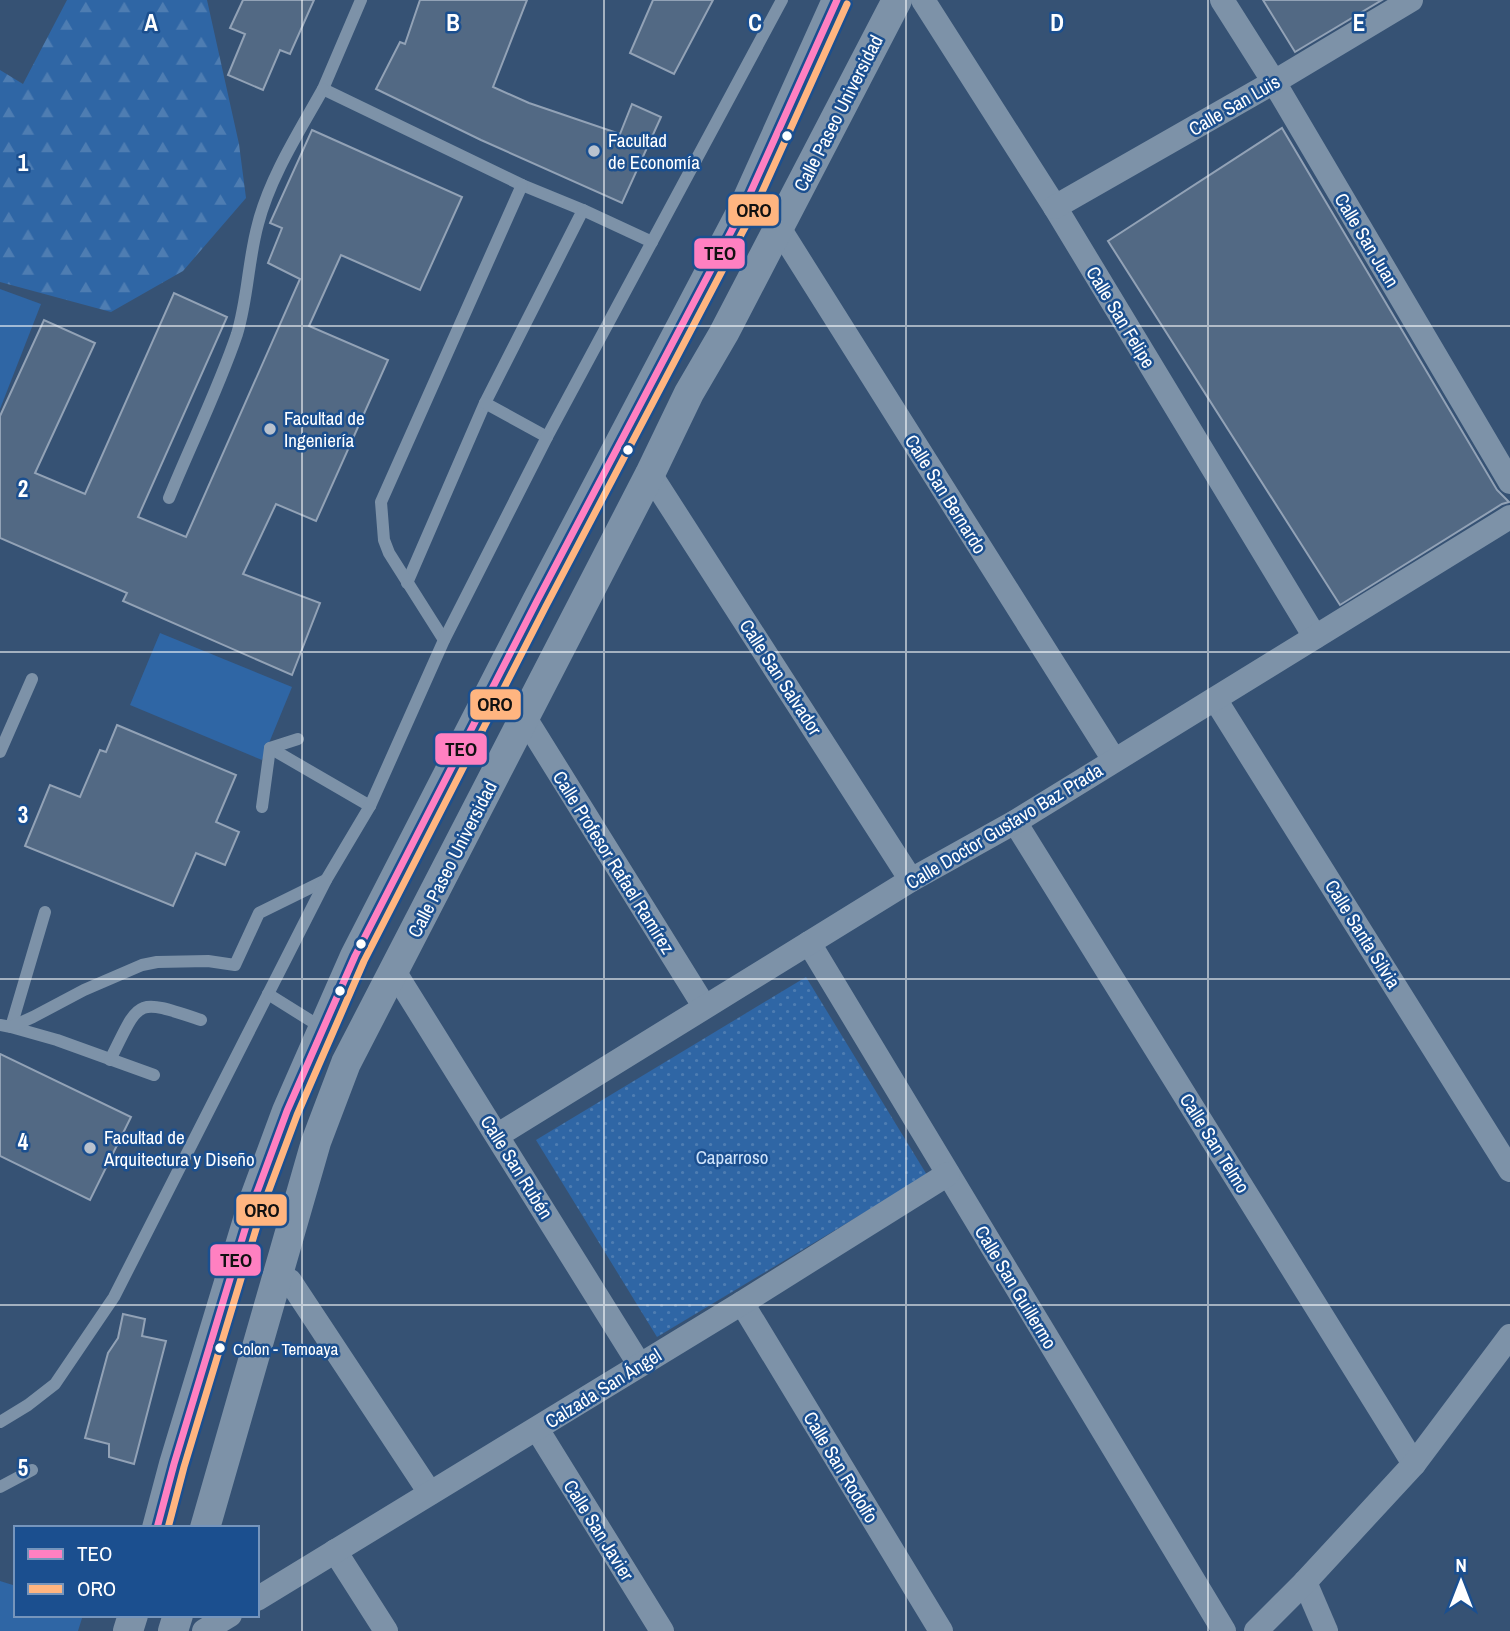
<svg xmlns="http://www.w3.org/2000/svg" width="1510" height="1631" viewBox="0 0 1510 1631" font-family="'Archivo Narrow',sans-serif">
<defs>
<pattern id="forest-firs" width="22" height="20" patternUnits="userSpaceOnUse" patternTransform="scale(1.75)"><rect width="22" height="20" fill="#2f66a5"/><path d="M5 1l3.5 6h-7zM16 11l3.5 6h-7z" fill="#4e7db2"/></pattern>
<pattern id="park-dots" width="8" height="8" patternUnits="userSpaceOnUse" patternTransform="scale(1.75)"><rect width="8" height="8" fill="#2f66a5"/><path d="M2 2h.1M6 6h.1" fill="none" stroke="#4e7db2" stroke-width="1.8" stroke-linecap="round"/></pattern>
</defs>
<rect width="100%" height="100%" fill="#365274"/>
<g fill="#2f66a5">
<polygon points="0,289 41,304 0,409"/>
<polygon points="160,633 292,687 262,760 130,705"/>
<polygon points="0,1581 16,1586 16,1615 83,1615 78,1631 0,1631"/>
</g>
<polygon fill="url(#forest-firs)" points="67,0 207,0 239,144 246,198 183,271 111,312 0,282 0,70 23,84"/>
<polygon fill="url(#park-dots)" points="806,977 927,1175 657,1337 536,1140"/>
<g fill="#526984" stroke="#92a2b6" stroke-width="2">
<polygon points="243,0 314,0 290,54 280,50 263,90 228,75 245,34 230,28"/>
<polygon points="420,0 527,0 493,87 529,103 620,134 632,104 661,117 622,203 481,140 376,89 400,42 405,44"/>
<polygon points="653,0 713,0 674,74 630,53"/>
<polygon points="1263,0 1382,0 1295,52"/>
<polygon points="1282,128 1497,490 1509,502 1502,504 1340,605 1108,241"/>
<polygon points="312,130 462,197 420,290 341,255 309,326 388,360 316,521 276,504 243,574 320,603 292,675 123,601 127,593 0,538 0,416 44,320 95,343 35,473 85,494 174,293 227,317 138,517 186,537 300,279 268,263 282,228 270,223"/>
<polygon points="117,725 236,775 216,822 239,832 225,865 196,853 173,906 25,846 50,785 80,797 100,750 106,752"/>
<polygon points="0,1054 131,1117 90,1200 0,1156"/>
<polygon points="123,1314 145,1319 142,1336 166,1341 134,1464 109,1457 109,1444 85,1438 108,1353 118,1338"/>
</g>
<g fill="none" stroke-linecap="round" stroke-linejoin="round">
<g stroke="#7d92a8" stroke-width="12">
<polyline points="361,0 323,89 522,185 583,210 485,403 407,583"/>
<polyline points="583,210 652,242"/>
<polyline points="485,403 547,437"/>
<path d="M169 498C191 444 218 390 237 334 248 298 248 260 258 224 270 177 299 132 323 89"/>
<polyline points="444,640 389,553 384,540 381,502 522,185"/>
<polyline points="270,748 370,806"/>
<polyline points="0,752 32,679"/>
<polyline points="262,807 270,748 298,739"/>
<polyline points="45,912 11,1027 57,1040 154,1075"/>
<polyline points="268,994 324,1029"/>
<polyline points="0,1025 11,1027 33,1017 84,990 142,965 157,962 208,961 235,965 259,913 326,880"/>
<path d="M110 1060C141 998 134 998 201 1020"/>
<polyline points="0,1422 28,1405 55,1384 114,1297 326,880 370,806 444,640 547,437 782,0"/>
<polyline points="0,1487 32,1470"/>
</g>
<g stroke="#7d92a8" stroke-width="24">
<polyline points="923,0 1055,207 1315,637"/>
<polyline points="1222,0 1274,82 1510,482"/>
<polyline points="1055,207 1274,82 1411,0"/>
<polyline points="779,228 1114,760"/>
<polyline points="650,474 911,880"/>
<polyline points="1215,699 1510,1170"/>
<polyline points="525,718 704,1006"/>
<polyline points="1015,822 1414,1464"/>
<polyline points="809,943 1224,1631"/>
<polyline points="394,971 639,1364"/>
<polyline points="498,1135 911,880 1015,822 1510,517"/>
<polyline points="290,1281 430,1493"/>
<polyline points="742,1303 941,1631"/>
<polyline points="537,1429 662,1631"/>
<polyline points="335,1551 386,1631"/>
<polyline points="1305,1582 1326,1631"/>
<polyline points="257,1599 742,1303 948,1174"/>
<polyline points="204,1631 230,1615"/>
<polyline points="1256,1631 1305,1582 1414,1464 1510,1336"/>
</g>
<g stroke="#7d92a8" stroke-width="30">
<polyline points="157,1528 174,1464 253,1203 287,1111 355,956 537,601 744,207 837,0"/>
<polyline points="205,1528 316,1142 346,1063 650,474 689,393 724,333 897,0"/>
<polyline points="128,1631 133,1615"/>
<polyline points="173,1631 178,1615"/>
</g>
<defs>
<polyline id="bus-1" points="157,1528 174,1464 253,1203 287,1111 355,956 537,601 744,207 837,0"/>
<polyline id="bus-2" points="168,1528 184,1467 263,1206 297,1115 364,961 546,606 753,212 847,4"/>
</defs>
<use href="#bus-1" stroke="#1b4f8f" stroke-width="12"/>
<use href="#bus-2" stroke="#1b4f8f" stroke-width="12"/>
<use href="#bus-1" stroke="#ff80c1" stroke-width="7"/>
<use href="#bus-2" stroke="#ffb580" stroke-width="7"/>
</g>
<path fill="none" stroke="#fff" stroke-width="2" stroke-opacity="0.55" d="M302 0V1631M604 0V1631M906 0V1631M1208 0V1631M0 326H1510M0 652H1510M0 979H1510M0 1305H1510"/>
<g fill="#fff" stroke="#1b4f8f" stroke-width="2.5">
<circle cx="787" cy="136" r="6"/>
<circle cx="628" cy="450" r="6"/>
<circle cx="361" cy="944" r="6"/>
<circle cx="340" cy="991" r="6"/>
<circle cx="220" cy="1348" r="6"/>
</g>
<g fill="#b9c2ce" stroke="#1b4f8f" stroke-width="2.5">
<circle cx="594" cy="151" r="7"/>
<circle cx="270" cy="429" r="7"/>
<circle cx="90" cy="1148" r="7"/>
</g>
<g text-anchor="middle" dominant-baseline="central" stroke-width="5" stroke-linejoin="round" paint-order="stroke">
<g font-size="17" fill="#fff" stroke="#1b4f8f" text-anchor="start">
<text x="233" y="1348">Colon - Temoaya</text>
</g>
<g font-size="19" fill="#fff" stroke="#1b4f8f">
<text transform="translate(1234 105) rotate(-30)">Calle San Luis</text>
<text transform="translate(838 113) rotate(-63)">Calle Paseo Universidad</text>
<text transform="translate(1367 240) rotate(59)">Calle San Juan</text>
<text transform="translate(1121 317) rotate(59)">Calle San Felipe</text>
<text transform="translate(946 494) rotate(58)">Calle San Bernardo</text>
<text transform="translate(781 677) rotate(57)">Calle San Salvador</text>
<text transform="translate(1004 826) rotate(-31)">Calle Doctor Gustavo Baz Prada</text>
<text transform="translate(452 859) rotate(-63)">Calle Paseo Universidad</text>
<text transform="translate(614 862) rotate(58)">Calle Profesor Rafael Ramírez</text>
<text transform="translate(1363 934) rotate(58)">Calle Santa Silvia</text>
<text transform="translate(1215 1143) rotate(58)">Calle San Telmo</text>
<text transform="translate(517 1167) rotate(58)">Calle San Rubén</text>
<text transform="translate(1016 1287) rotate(59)">Calle San Guillermo</text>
<text transform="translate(603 1388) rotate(-32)">Calzada San Ángel</text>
<text transform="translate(841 1467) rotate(59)">Calle San Rodolfo</text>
<text transform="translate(599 1530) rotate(58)">Calle San Javier</text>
</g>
<g font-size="19" fill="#fff" stroke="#1b4f8f" text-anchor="start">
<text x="608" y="140">Facultad<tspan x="608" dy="22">de Economía</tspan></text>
<text x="284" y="418">Facultad de<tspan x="284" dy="22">Ingeniería</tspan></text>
<text x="104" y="1137">Facultad de<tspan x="104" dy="22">Arquitectura y Diseño</tspan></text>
</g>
<g font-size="19" fill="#cfe3fa" stroke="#1b4f8f">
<text x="732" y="1157">Caparroso</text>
</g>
</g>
<g font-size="23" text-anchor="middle" font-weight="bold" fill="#fff" stroke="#1b4f8f" stroke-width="5" stroke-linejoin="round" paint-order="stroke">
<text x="151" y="31">A</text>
<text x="453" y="31">B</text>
<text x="755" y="31">C</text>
<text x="1057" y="31">D</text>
<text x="1359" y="31">E</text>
<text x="23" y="171">1</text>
<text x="23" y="497">2</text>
<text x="23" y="823">3</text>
<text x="23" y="1150">4</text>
<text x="23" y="1476">5</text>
</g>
<g stroke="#1b4f8f" stroke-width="2.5">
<rect x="727" y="193" width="53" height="34" rx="7" fill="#ffb580"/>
<rect x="693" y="237" width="53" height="33" rx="7" fill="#ff80c1"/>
<rect x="469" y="688" width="53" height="33" rx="7" fill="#ffb580"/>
<rect x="434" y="732" width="54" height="34" rx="7" fill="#ff80c1"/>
<rect x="235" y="1193" width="53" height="34" rx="7" fill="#ffb580"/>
<rect x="209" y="1243" width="53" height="34" rx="7" fill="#ff80c1"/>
</g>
<g font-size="19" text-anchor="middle" font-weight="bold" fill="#111">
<text x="754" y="217">ORO</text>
<text x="720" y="260">TEO</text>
<text x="495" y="711">ORO</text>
<text x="461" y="756">TEO</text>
<text x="262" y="1217">ORO</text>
<text x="236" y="1267">TEO</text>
</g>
<rect x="14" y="1526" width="245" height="91" fill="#1b4f8f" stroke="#7695bc" stroke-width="2"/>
<rect x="28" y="1549" width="35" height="10" fill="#ff80c1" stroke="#7695bc" stroke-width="2"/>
<text x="77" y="1561" font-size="21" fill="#ffffff">TEO</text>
<rect x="28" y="1584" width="35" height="10" fill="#ffb580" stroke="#7695bc" stroke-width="2"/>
<text x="77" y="1596" font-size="21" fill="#ffffff">ORO</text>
<g transform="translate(1461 1582)" stroke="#1b4f8f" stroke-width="5" paint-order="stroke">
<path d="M0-5L12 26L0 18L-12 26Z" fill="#ffffff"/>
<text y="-10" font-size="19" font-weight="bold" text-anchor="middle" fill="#ffffff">N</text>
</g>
</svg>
